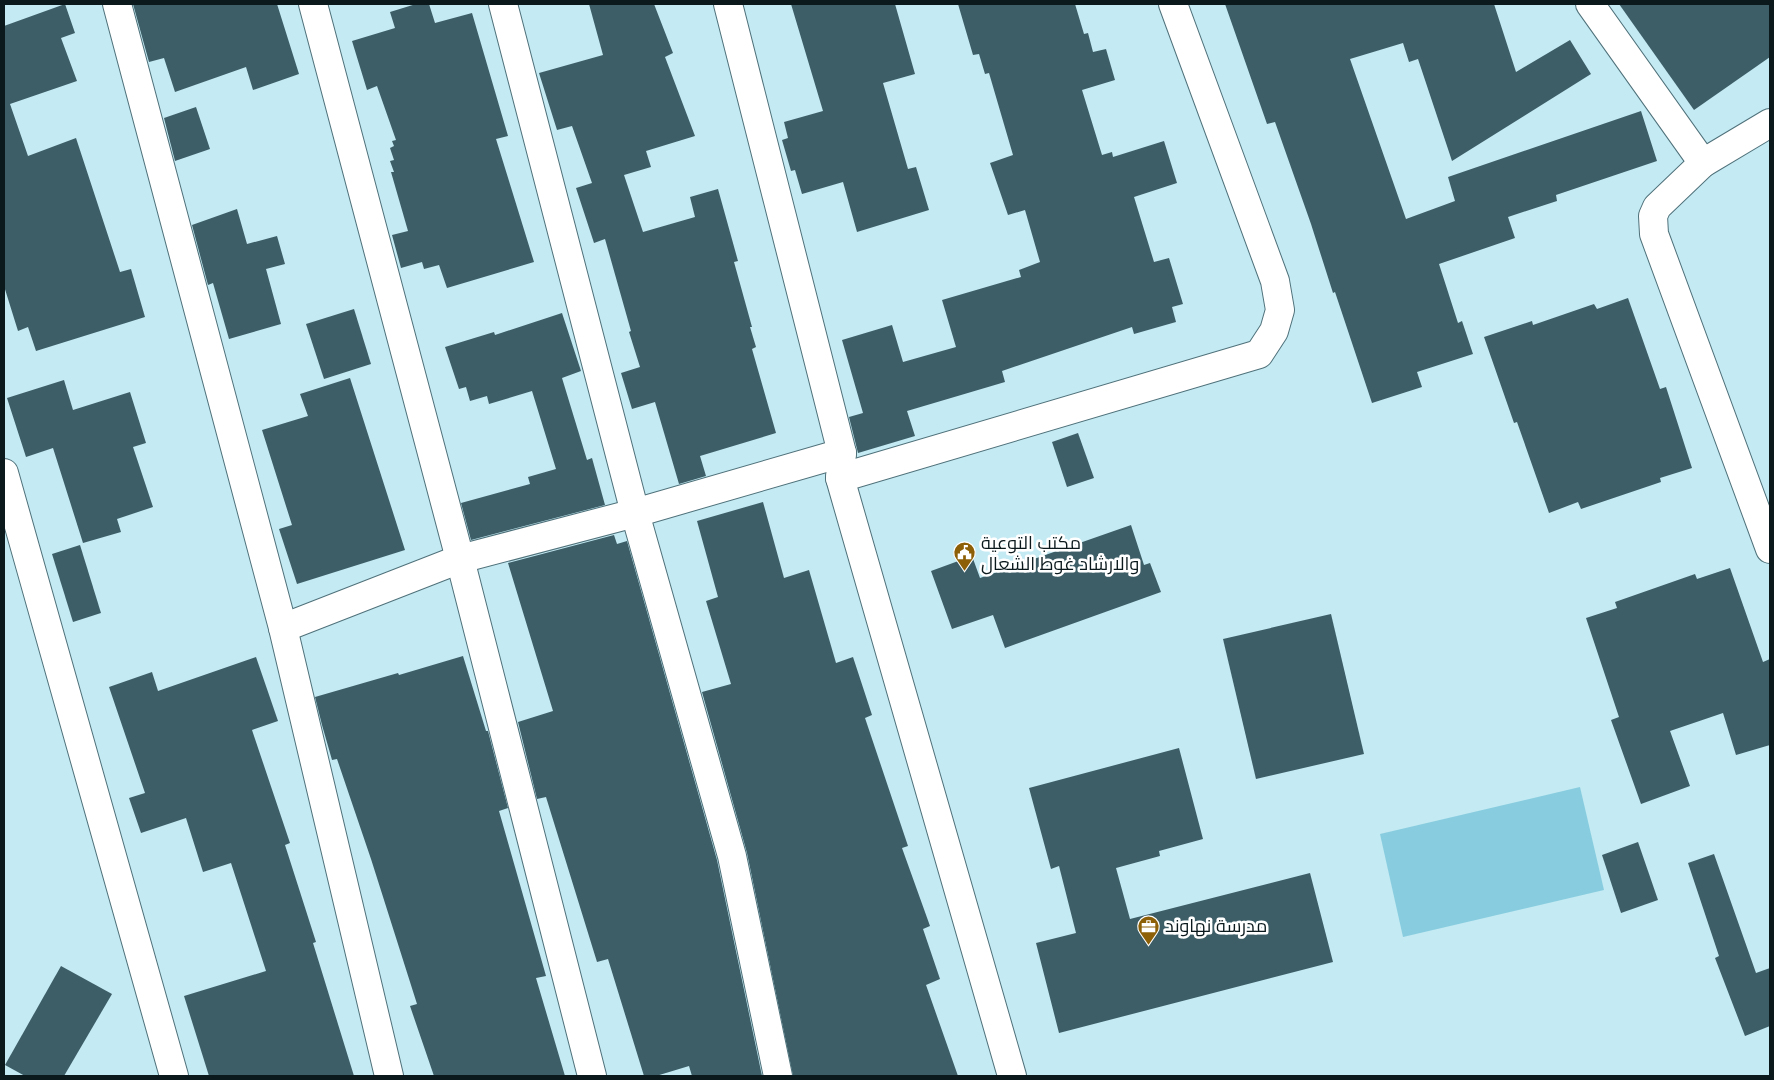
<svg xmlns="http://www.w3.org/2000/svg" width="1774" height="1080" viewBox="0 0 1774 1080" font-family="'Fira Sans',Cairo,sans-serif">
<rect width="100%" height="100%" fill="#c4eaf3"/>
<polygon fill="#88cddf" points="1580,787 1604,890 1403,937 1380,834"/>
<g fill="#3d5e67">
<polygon points="65,4 75,33 61,38 77,81 10,104 28,156 76,138 120,272 131,269 145,317 36,351 28,327 18,331 4,286 4,26"/>
<polygon points="133,4 277,4 299,74 253,90 246,67 175,92 164,58 149,62"/>
<polygon points="416,4 429,4 435,23 472,13 508,136 496,139 534,262 447,288 439,265 424,269 422,262 401,268 392,235 408,231 391,172 394,172 390,161 394,160 390,148 394,146 392,141 396,140 377,86 367,90 352,41 395,28 390,12"/>
<polygon points="589,4 654,4 673,53 665,57 695,136 646,151 651,167 624,175 643,232 695,217 690,197 718,189 738,261 734,262 752,327 750,327 756,347 752,349 776,433 700,456 706,476 679,484 655,402 632,409 621,373 640,367 629,332 631,331 605,239 594,243 576,188 592,183 572,126 557,130 539,73 603,55"/>
<polygon points="791,4 895,4 915,74 883,83 908,169 916,167 929,210 857,232 843,182 802,194 795,170 791,171 782,140 788,138 784,122 823,111"/>
<polygon points="958,4 1075,4 1084,34 1088,33 1093,52 1106,49 1115,80 1082,90 1102,155 1112,152 1113,157 1164,141 1177,183 1134,197 1154,262 1169,258 1183,304 1172,307 1176,322 1134,334 1132,327 1002,371 1005,382 907,411 915,436 858,453 849,417 863,413 842,340 892,325 903,362 956,347 942,300 1021,277 1019,270 1040,262 1025,210 1008,215 990,163 1013,155 989,73 985,74 979,54 973,55"/>
<polygon points="1225,4 1494,4 1516,72 1570,40 1591,74 1452,161 1418,59 1409,62 1403,43 1350,59 1406,219 1455,201 1448,177 1641,111 1657,161 1556,195 1557,201 1508,217 1515,238 1439,264 1458,323 1462,321 1473,354 1417,372 1422,387 1372,403 1335,292 1333,293 1311,224 1275,122 1267,124"/>
<polygon points="1619,4 1770,4 1770,57 1694,110"/>
<polygon points="196,107 210,149 175,161 164,118"/>
<polygon points="237,209 247,244 277,236 285,264 266,269 281,324 229,339 213,283 208,285 192,225"/>
<polygon points="1628,298 1660,389 1666,387 1692,468 1660,478 1661,482 1581,509 1578,502 1549,513 1517,422 1514,423 1484,337 1532,321 1533,325 1594,304 1597,309"/>
<polygon points="354,309 371,364 324,379 306,324"/>
<polygon points="562,313 581,371 562,378 587,460 592,458 605,505 471,540 461,503 530,484 528,477 556,469 532,391 489,404 487,396 470,401 466,387 459,389 445,347 494,332 495,335"/>
<polygon points="350,378 405,550 297,584 279,529 292,525 262,430 308,416 300,394"/>
<polygon points="64,380 73,410 130,392 146,443 133,447 153,507 117,519 121,532 83,543 53,448 26,457 7,398"/>
<polygon points="1078,433 1094,478 1067,487 1052,442"/>
<polygon points="763,502 784,578 809,570 836,663 853,657 872,715 865,718 908,846 902,848 930,926 923,929 940,979 926,985 958,1076 793,1076 747,853 702,692 731,684 706,601 718,597 697,521"/>
<polygon points="1131,525 1144,565 1150,563 1161,592 1005,648 993,615 952,629 931,571 972,556 980,578"/>
<polygon points="614,535 617,544 627,541 717,860 762,1076 692,1076 689,1066 656,1076 644,1076 608,959 597,962 546,797 537,799 518,722 553,711 508,563"/>
<polygon points="80,545 101,613 73,622 52,554"/>
<polygon points="1730,568 1763,662 1770,659 1770,745 1736,755 1723,713 1670,731 1690,786 1641,804 1611,720 1619,717 1586,618 1617,608 1615,602 1695,574 1697,579"/>
<polygon points="1331,614 1364,754 1256,779 1223,639"/>
<polygon points="463,656 486,731 488,731 508,808 499,811 546,976 536,978 565,1076 434,1076 410,1006 417,1004 371,859 337,759 332,760 322,725 315,697 398,673 399,675"/>
<polygon points="256,657 278,721 252,730 290,843 285,845 316,942 313,943 354,1076 209,1076 184,996 266,971 231,863 203,872 186,818 141,833 129,798 145,793 109,687 152,672 158,691"/>
<polygon points="1179,748 1203,839 1159,851 1160,856 1116,868 1130,919 1310,873 1333,962 1059,1033 1036,943 1076,933 1059,866 1051,869 1029,788"/>
<polygon points="1638,842 1658,900 1621,913 1602,855"/>
<polygon points="1714,854 1756,973 1770,968 1770,1026 1745,1036 1715,958 1719,956 1688,863"/>
<polygon points="61,966 112,994 64,1076 25,1076 5,1065"/>
</g>
<g fill="none" stroke-linecap="round" stroke-linejoin="round">
<defs>
<g id="minor">
<polyline points="117,4 283,628 389,1076"/>
<polyline points="313,4 460,559 592,1076"/>
<polyline points="503,4 635,513 732,856 778,1076"/>
<polyline points="728,4 842,453 840,478 1012,1076"/>
<polyline points="1590,4 1703,163"/>
<polyline points="1770,123 1703,163 1657,207 1653,216 1654,234 1770,549"/>
<polyline points="4,473 174,1076"/>
<polyline points="840,478 1259,354 1274,331 1280,310 1275,281 1173,4"/>
<polyline points="283,628 460,559 635,513 842,453"/>
</g>
</defs>
<use href="#minor" stroke="#4f717a" stroke-width="30"/>
<use href="#minor" stroke="#fff" stroke-width="28"/>
</g>
<defs>
<symbol id="civic-pin" viewBox="-11 -11 22 30"><path d="M0 17L-7.5 6A9.5 9.5 0 1 1 7.5 6Z" fill="#8d5f06" stroke="#fff"/><path d="M-.6-6.5H3V-4.5H.6V-3L4-1V1h2V6H-6V1h2V-1L-.6-3ZM-1.2 2.5V6h2.4V2.5Z" fill="#fff"/></symbol>
<symbol id="office-pin" viewBox="-11 -11 22 30"><path d="M0 17L-7.5 6A9.5 9.5 0 1 1 7.5 6Z" fill="#8d5f06" stroke="#fff"/><path d="M-6-3h4V-5.5h4V-3h4V5H-6ZM-1-4.5V-3h2v-1.5ZM-6 0V1H6V0Z" fill="#fff"/></symbol>
</defs>
<g fill-rule="evenodd">
<use href="#civic-pin" x="952" y="540" width="25" height="34"/>
<use href="#office-pin" x="1136" y="914" width="25" height="34"/>
</g>
<g text-anchor="middle" dominant-baseline="central" stroke-width="5" stroke-linejoin="round" paint-order="stroke">
<g font-size="18" fill="#0b191d" stroke="#fff" text-anchor="start">
<text x="981" y="543">مكتب التوعية<tspan x="981" dy="21">والارشاد غوط الشعال</tspan></text>
<text x="1165" y="926">مدرسة نهاوند</text>
</g>
</g>
<rect width="1774" height="1080" fill="none" stroke="#0b191d" stroke-width="10"/>
</svg>
